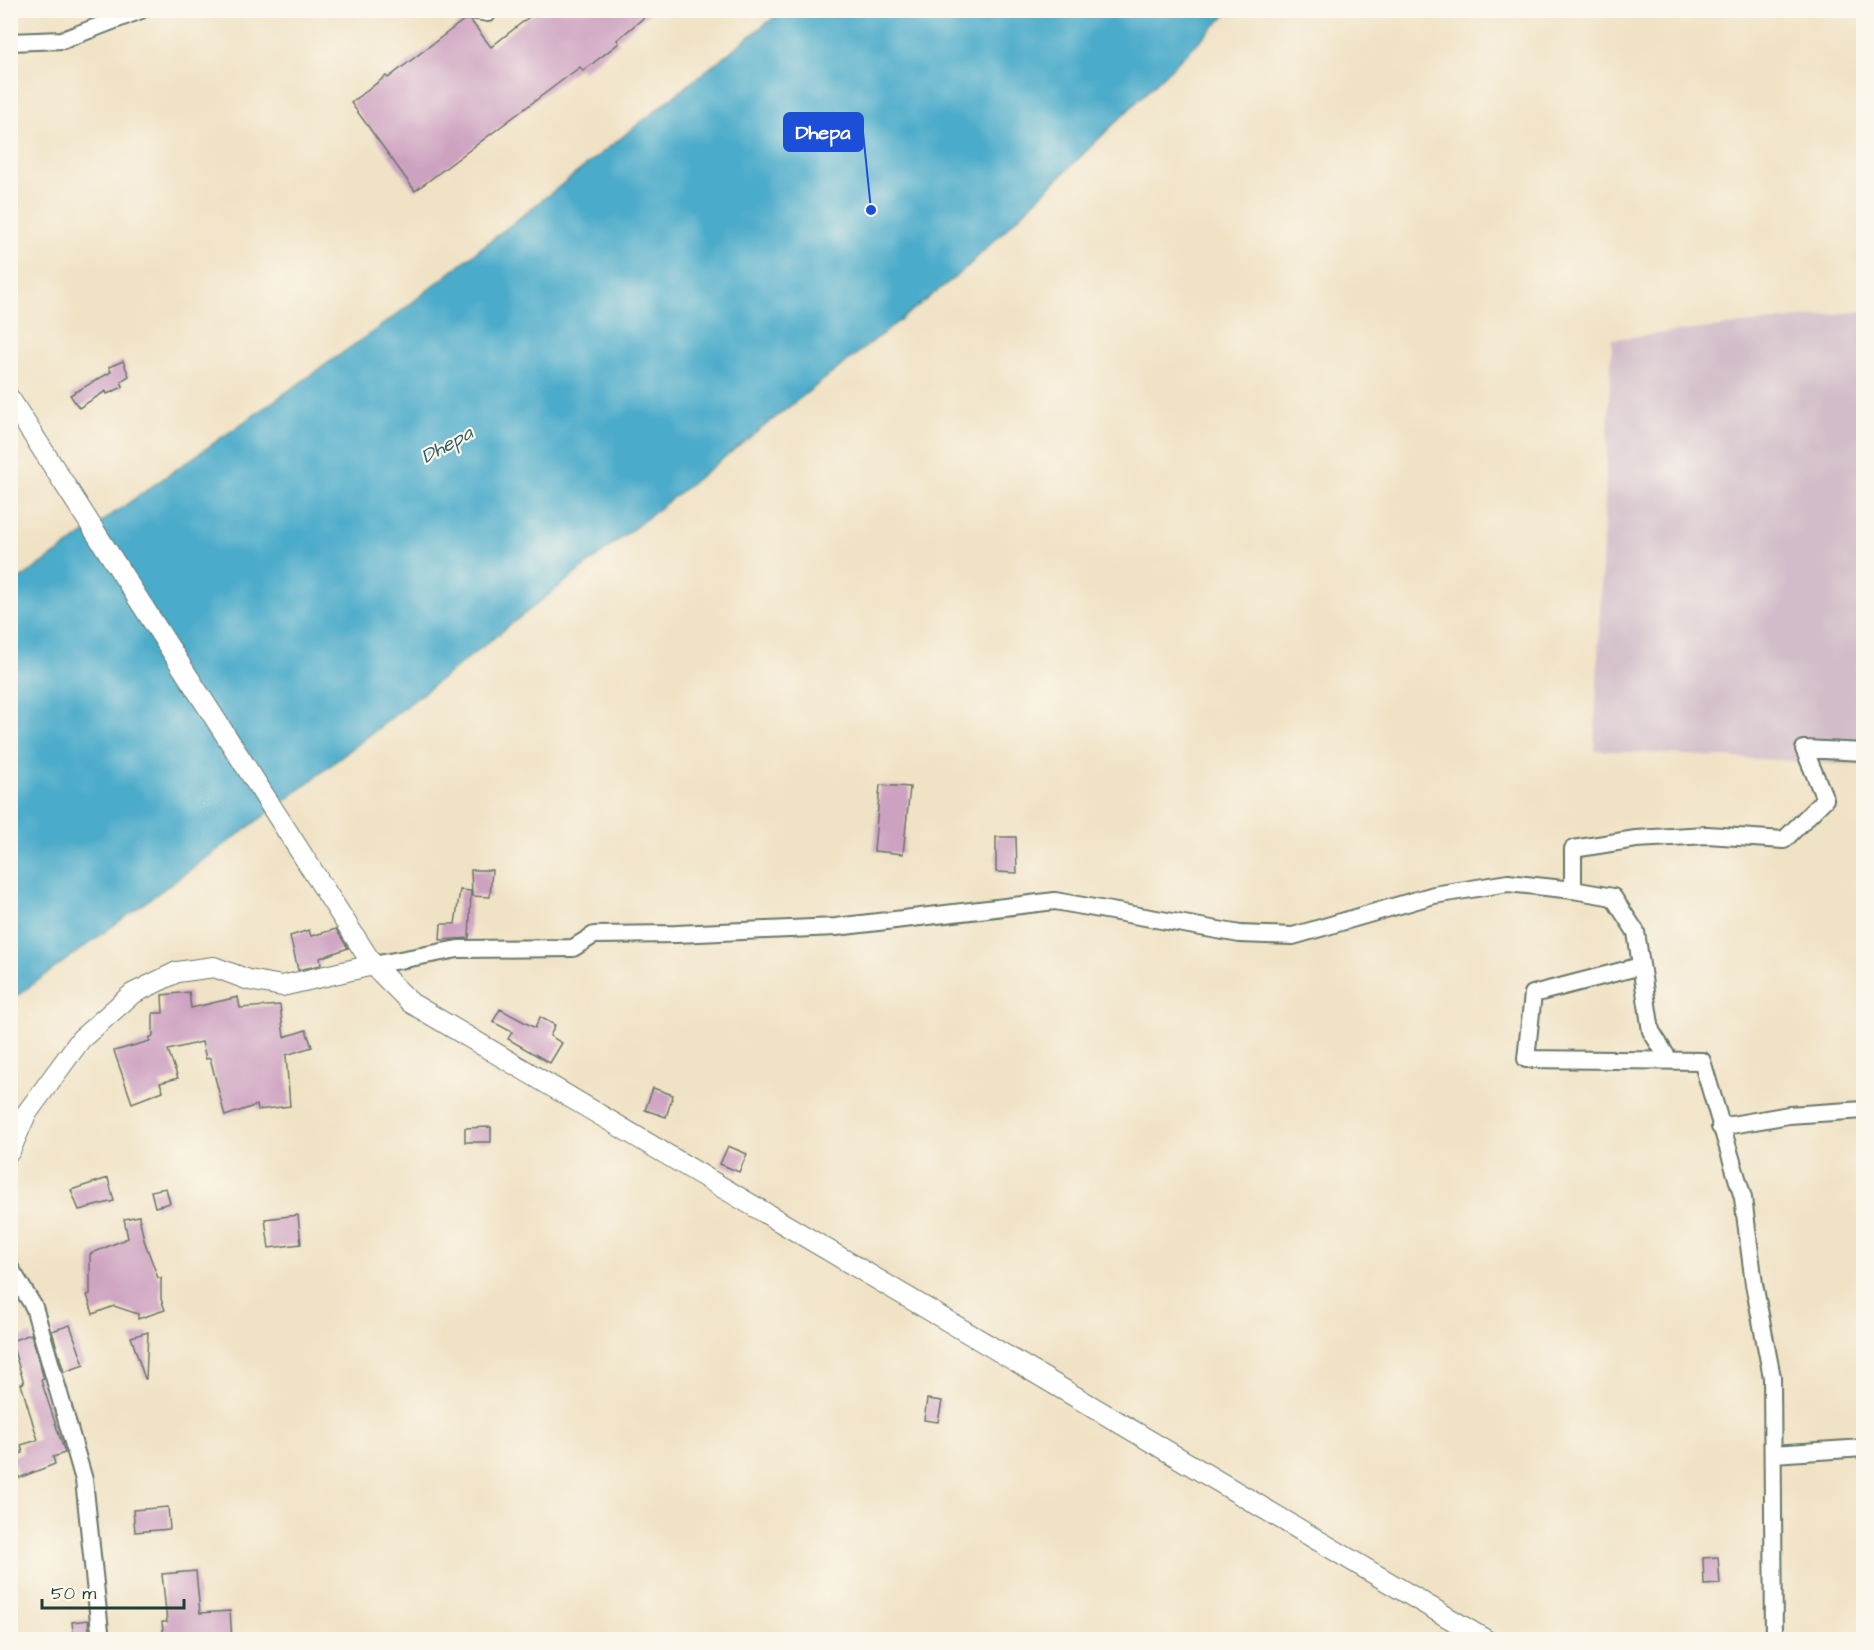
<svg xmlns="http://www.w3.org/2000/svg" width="1874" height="1650" viewBox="0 0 1874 1650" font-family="'Architects Daughter',sans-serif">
<rect width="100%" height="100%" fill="#fbf7ec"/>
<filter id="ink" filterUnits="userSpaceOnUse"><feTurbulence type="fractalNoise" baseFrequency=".0167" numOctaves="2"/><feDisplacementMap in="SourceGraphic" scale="12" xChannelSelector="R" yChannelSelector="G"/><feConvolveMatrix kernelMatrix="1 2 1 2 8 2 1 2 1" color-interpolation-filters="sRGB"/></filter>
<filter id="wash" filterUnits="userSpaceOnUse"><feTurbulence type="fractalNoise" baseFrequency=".008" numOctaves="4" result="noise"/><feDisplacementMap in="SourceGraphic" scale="24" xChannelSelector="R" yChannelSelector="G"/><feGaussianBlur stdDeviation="1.35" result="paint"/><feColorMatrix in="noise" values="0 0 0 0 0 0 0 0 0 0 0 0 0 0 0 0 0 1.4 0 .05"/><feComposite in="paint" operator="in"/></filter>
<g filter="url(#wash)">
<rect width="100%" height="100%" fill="#f0e2c5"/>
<polygon fill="#d1bdc9" points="1863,311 1863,765 1594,750 1612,339"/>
<polygon fill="#4babca" stroke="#35747f" stroke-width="1.5" points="782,11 1230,11 964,270 290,797 11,1000 10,586 395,316"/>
<g id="blocks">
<g fill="#cda2c1">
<polygon points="538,10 653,10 617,40 619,43 583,71 580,67 415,191 351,103 386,76 388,78 465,19 471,21 491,47"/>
<polygon points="123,361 129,376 121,381 123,387 107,394 106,391 79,408 70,395 111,372 109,367"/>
<polygon points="880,785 910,787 903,854 874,851"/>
<polygon points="996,837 1016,837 1017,873 996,872"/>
<polygon points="471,870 492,870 490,897 472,896"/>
<polygon points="460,890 471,891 469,938 440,940 441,924 455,924"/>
<polygon points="336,929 348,948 320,958 321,965 298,970 290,936 309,930 311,936"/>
<polygon points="189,992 191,1008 238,997 240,1008 280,1005 284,1037 306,1030 312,1047 286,1055 290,1106 258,1110 257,1105 225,1116 210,1058 206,1059 202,1042 168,1050 178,1078 160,1083 163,1091 132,1103 114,1051 150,1041 149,1038 153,1036 153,1013 163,1013 162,995"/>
<polygon points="500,1009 535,1028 540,1017 555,1025 550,1036 562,1043 550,1063 508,1039 512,1032 493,1022"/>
<polygon points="653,1088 673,1095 666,1117 645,1110"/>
<polygon points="491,1127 491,1142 465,1142 465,1128"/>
<polygon points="728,1146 747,1154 739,1172 720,1164"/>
<polygon points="108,1178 114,1201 79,1210 71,1190"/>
<polygon points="166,1188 170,1203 155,1207 151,1191"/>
<polygon points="298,1215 301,1244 269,1248 265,1219"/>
<polygon points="139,1216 144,1240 158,1278 161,1278 161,1299 165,1310 138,1319 138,1314 114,1306 93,1314 87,1295 90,1294 90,1254 128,1238 124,1219"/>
<polygon points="70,1325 84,1365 64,1372 52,1331"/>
<polygon points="148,1332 146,1379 145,1379 131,1337"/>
<polygon points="31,1334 44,1379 41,1380 65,1453 53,1457 55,1464 19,1478 11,1456 23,1453 21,1445 38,1440 21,1384 24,1383 11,1341"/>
<polygon points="927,1399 942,1401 938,1422 924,1420"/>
<polygon points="168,1507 170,1529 135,1532 133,1510"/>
<polygon points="1718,1557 1720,1584 1704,1585 1703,1558"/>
<polygon points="196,1571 200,1613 230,1611 232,1640 164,1640 162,1622 167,1622 162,1574"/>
<polygon points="88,1620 90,1640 74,1640 72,1622"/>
</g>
</g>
</g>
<g filter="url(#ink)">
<use href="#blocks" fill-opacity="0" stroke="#687767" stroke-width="1.5"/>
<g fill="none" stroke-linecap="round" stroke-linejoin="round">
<defs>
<g id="minor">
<polyline points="471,10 488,13"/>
<polyline points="10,42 63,40 141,10"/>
<polyline points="373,965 458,949 573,948 594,935 676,934 836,927 1055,901 1240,934 1293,936 1434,895 1508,883 1573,890"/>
<polyline points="1641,966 1533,994 1526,1059 1702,1061 1743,1198 1754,1284 1772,1377 1774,1640"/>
<polyline points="1669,1060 1651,1031 1636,932 1613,897 1573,890 1573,849 1636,839 1707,835 1784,840 1825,799 1804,749 1864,752"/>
<polyline points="1720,1127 1789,1115 1864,1110"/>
<polyline points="10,1268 34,1307 84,1480 101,1640"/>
<polyline points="1773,1454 1864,1448"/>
</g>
<g id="tertiary">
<polyline points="10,399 373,965 411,1003 1486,1640"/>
<polyline points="10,1151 26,1114 81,1039 132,994 177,972 214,967 249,980 282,986 373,965"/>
</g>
</defs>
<use href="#minor" stroke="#687767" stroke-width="20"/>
<use href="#tertiary" stroke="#687767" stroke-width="22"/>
<use href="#minor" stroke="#fff" stroke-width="16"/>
<use href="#tertiary" stroke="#fff" stroke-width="20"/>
</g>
</g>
<g text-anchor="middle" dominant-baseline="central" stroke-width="4.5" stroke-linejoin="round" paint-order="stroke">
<g font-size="20" font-style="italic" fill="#2c5e61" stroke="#fbf7ec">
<text transform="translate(447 445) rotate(-29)">Dhepa</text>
</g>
</g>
<path fill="none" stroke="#1d4ed8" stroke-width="2" d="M871 210L863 132"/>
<circle fill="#1d4ed8" stroke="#fbf7ec" stroke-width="2" cx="871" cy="210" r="6"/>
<rect fill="#1d4ed8" stroke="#1d4ed8" stroke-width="2" x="784" y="113" width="79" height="38" rx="6"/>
<g font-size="20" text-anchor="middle" font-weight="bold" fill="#fff">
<text x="823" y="139">Dhepa</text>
</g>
<rect width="1874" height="1650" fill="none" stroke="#fbf7ec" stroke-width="36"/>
<path d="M42 1599v9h142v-9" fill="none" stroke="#1f3d34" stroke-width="3"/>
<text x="51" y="1599" font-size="18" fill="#1f3d34" stroke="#fbf7ec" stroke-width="4.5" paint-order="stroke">50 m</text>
</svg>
